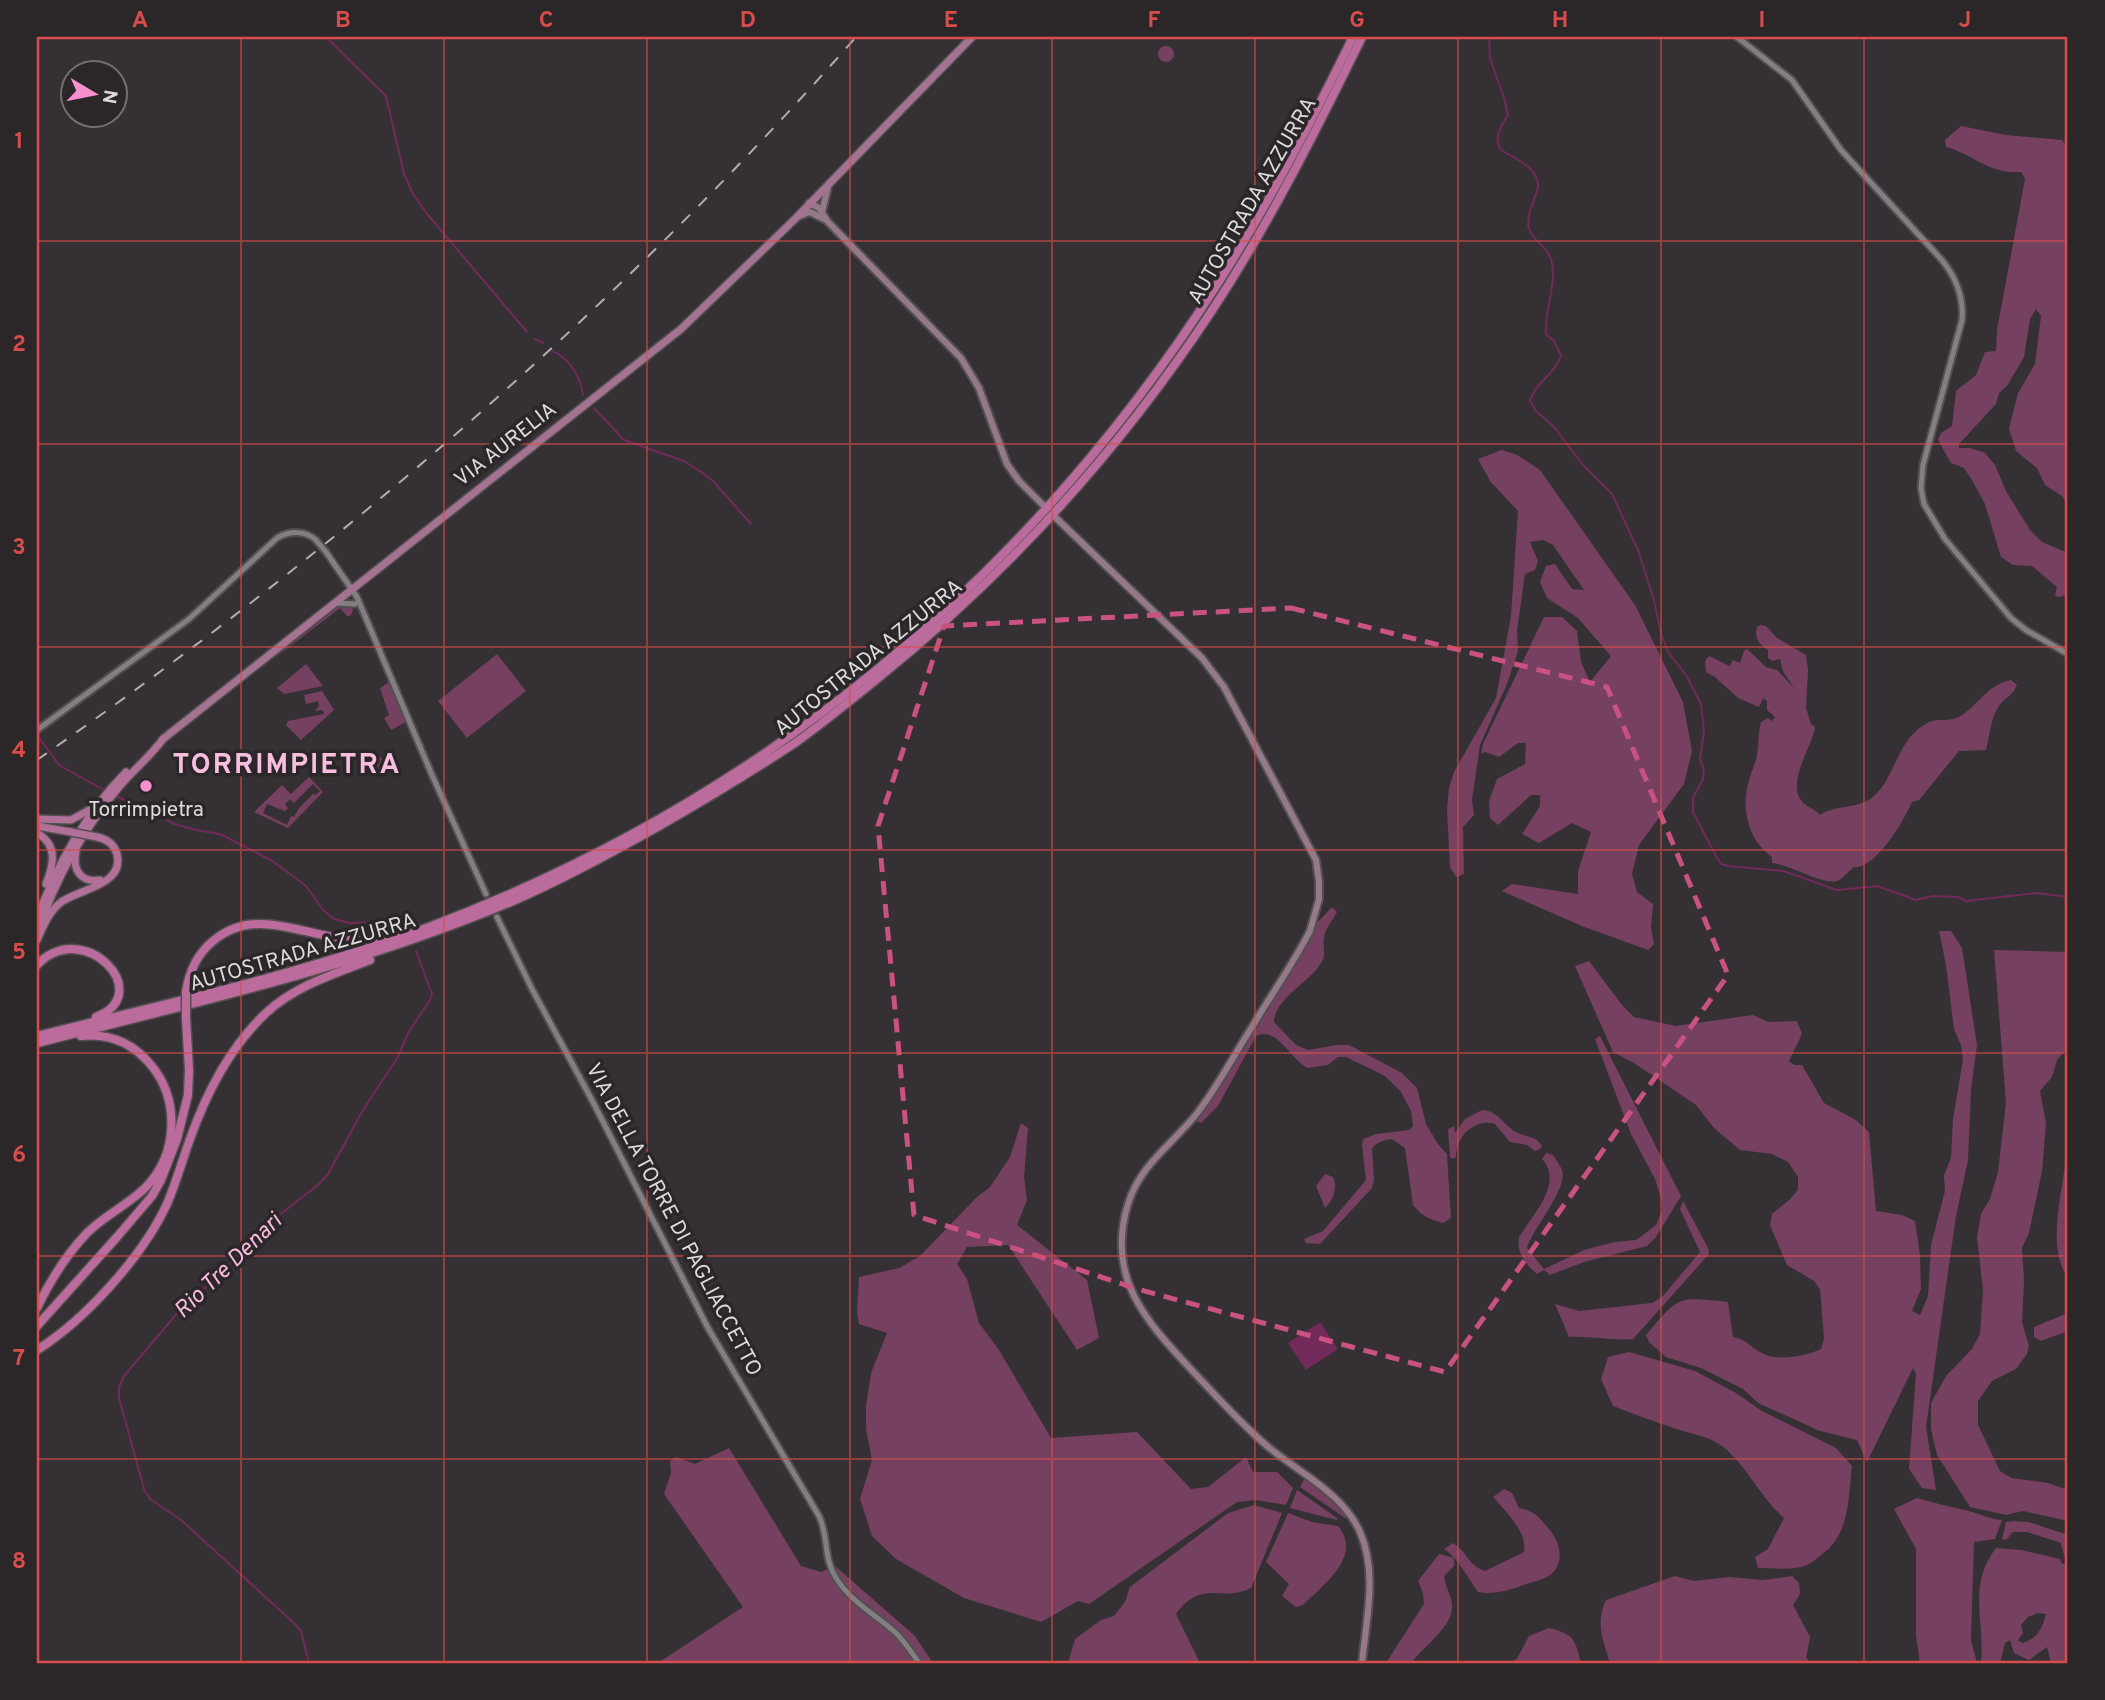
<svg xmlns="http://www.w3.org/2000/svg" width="2105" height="1700" viewBox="0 0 2105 1700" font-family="Overpass,sans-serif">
<rect width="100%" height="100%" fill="#353033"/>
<g fill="#764061" fill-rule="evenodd">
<circle cx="1166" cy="54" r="8"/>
<path d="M1961 126 2006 135 2062 140 2068 148V505L2062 496 2045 485 2037 468 2016 451 2009 429 2018 393 2035 364 2041 316 2036 309 2030 319 2024 357 2007 386 1999 393 1996 404 1959 444V448H1970L1985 453 1995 465 2006 491 2030 530 2042 542 2068 553V594L2060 597 2055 596 2057 587 2032 566 2013 565 2001 557 1985 504 1972 480 1964 468 1951 463 1938 440 1941 433 1952 426 1956 391 1976 375 1985 352 1996 351 1997 330 2025 179 2021 172C1987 174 1976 155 1946 147L1945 140Z"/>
<polygon points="1502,450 1517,455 1540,470 1635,605 1683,702 1692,751 1684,784 1639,845 1632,874 1637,892 1653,904 1651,928 1654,944 1648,950 1582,926 1502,891 1512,884 1578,894 1578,871 1591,832 1572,823 1539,843 1522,834 1540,806 1540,795 1531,795 1498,825 1490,818 1489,801 1497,779 1525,764 1526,743 1518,743 1499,757 1485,752 1481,754 1483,744 1544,617 1562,617 1577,631 1581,662 1590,682 1611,656 1578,618 1547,598 1540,582 1546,566 1555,564 1572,589 1584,590 1553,545 1543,540 1530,542 1538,561 1535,570 1525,574 1517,631 1518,651 1507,684 1480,745 1472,800 1474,815 1463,827 1464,874 1456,877 1450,867 1447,809 1449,788 1454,772 1496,698 1511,616 1518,511 1490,481 1478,459"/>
<polygon points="340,605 352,606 353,611 350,616 347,616 340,608 260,669"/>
<path d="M1760 625 1766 626 1777 638 1806 655 1808 670 1806 708 1811 724 1815 727C1812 747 1790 776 1799 797 1803 806 1814 808 1820 815 1834 805 1855 809 1870 799 1887 789 1896 756 1908 740 1915 731 1925 721 1938 720 1945 720 1952 720 1959 717 1977 707 1986 685 2011 680L2017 685C2011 698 2006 696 1999 706 1990 719 1990 735 1986 750L1959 751 1919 800 1912 802C1905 819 1875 870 1854 867 1849 871 1843 879 1837 881 1821 885 1791 865 1772 863V857C1747 839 1740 806 1750 777 1752 769 1756 763 1757 755 1759 744 1758 733 1761 722L1768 718 1772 721 1775 717 1767 710V701L1763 698 1759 707 1738 698 1715 677 1706 672 1705 661 1709 656 1730 666 1733 660 1740 663 1744 651 1747 649 1766 667 1777 670 1794 688 1783 671 1780 659 1772 661 1768 658V650C1759 644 1754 638 1757 627Z"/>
<polygon points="497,654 526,691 467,738 438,701"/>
<polygon points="306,664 323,686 284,694 277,688"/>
<polygon points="391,681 408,721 391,730 384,718 389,715 380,688"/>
<polygon points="322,691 334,710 301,740 286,725 288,721 324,714 323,710 315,711 319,706 318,701 306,704 304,695"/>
<polygon points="377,754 391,768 383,776 369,763"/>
<path d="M309 777 323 792 288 828 254 812 282 785 291 794ZM313 784 320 791 315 795 313 794 299 808 294 817 291 816 287 825 263 813 267 804 285 811 288 808 285 804 290 799 294 803Z"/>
<path d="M1332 907 1337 912C1333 920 1325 929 1324 937 1322 946 1327 955 1321 963 1309 983 1275 998 1274 1022L1296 1045 1308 1050 1337 1045H1349L1402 1073 1417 1088 1426 1124 1438 1144 1447 1154 1451 1218 1443 1223C1429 1219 1422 1216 1413 1205L1405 1148 1392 1139C1384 1140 1377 1142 1372 1148L1374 1180 1372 1188 1320 1244 1306 1243 1304 1239 1323 1231 1366 1180 1362 1144 1363 1139 1376 1134 1409 1130 1413 1126 1411 1111 1401 1092 1385 1076 1346 1057H1338L1328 1065 1307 1068C1290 1058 1276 1026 1256 1036L1218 1106 1201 1123 1195 1120 1292 971 1317 923Z"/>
<path d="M1939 931H1951L1962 948 1977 1045 1971 1089 1968 1160 1956 1216 1926 1427 1936 1490 1922 1488 1909 1469 1916 1374 1913 1368 1867 1462 1857 1440 1820 1431 1758 1403 1743 1389 1701 1368 1666 1357 1649 1342 1646 1335C1680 1295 1677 1297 1728 1302L1733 1337C1748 1340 1749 1347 1762 1353 1777 1362 1806 1356 1821 1349L1824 1339 1820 1289 1814 1281 1787 1265 1770 1225 1772 1214 1789 1200 1798 1190V1177L1788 1162 1772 1154 1740 1150 1714 1128 1696 1105 1634 1063 1613 1052 1575 966 1589 961 1622 1005 1634 1017 1676 1026 1753 1015 1768 1022 1797 1021 1802 1034 1789 1061 1794 1065H1802L1824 1103 1856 1120 1869 1132 1876 1211 1902 1215 1915 1221 1920 1255 1921 1289 1912 1311 1920 1315 1928 1296 1931 1245 1945 1191 1944 1175 1951 1158 1953 1119 1963 1059 1961 1045 1954 1029 1946 965Z"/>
<polygon points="1994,950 2068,952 2068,1048 2057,1060 2052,1077 2040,1091 2046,1123 2042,1171 2029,1233 2022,1248 2024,1281 2022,1322 2029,1346 2027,1354 2016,1369 1992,1381 1978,1401 1978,1425 2000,1471 2011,1478 2048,1483 2068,1490 2068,1521 2023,1511 2006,1515 1970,1507 1937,1455 1931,1429 1931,1403 1946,1376 1972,1349 1980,1334 1983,1290 1977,1237 1981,1214 1990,1199 1998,1172 2006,1103"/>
<path d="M1600 1036 1681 1196 1656 1237 1647 1246 1584 1262 1550 1275 1544 1270 1537 1274C1526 1265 1516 1252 1519 1237 1533 1214 1564 1183 1542 1159L1546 1153 1553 1155C1556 1160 1560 1165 1562 1170 1568 1189 1533 1228 1527 1248L1544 1269 1584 1250 1615 1242 1636 1240 1656 1225 1662 1211V1202L1655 1179 1631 1134 1595 1039Z"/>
<path d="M1482 1110C1499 1111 1503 1125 1516 1132 1527 1138 1535 1135 1542 1146L1540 1149 1535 1151 1527 1145 1510 1142 1495 1124C1474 1118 1456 1137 1456 1157L1453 1159 1450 1157 1448 1129 1454 1126 1455 1133 1465 1119Z"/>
<polygon points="1021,1123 1028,1128 1024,1177 1027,1200 1017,1225 1087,1280 1099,1338 1077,1350 1008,1245 967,1247 957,1264 967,1279 979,1323 999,1350 1051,1438 1137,1432 1191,1489 1208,1487 1246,1457 1253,1472 1277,1472 1293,1488 1286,1505 1256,1500 1237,1502 1089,1604 1078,1601 1041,1622 964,1598 896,1559 872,1536 860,1499 872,1460 866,1429 866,1406 871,1373 887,1333 859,1324 857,1312 859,1277 899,1268 920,1256 976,1198 990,1187 1010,1157"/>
<path d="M2068 1161V1278C2047 1249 2061 1198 2065 1165Z"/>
<path d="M1325 1174 1333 1177C1338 1187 1333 1201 1325 1208L1316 1186Z"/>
<path d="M1683 1201 1708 1248 1709 1254 1633 1339C1612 1341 1591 1336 1569 1337L1555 1304 1579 1311 1652 1303 1662 1297 1700 1252 1680 1209Z"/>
<polygon points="2068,1313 2068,1331 2041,1341 2034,1337 2034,1327"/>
<path d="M1629 1352 1695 1371 1736 1393 1762 1411 1836 1448 1852 1466C1848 1499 1850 1535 1821 1555 1817 1558 1812 1563 1807 1565 1793 1571 1773 1568 1758 1568L1755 1557 1768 1549 1784 1518C1762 1499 1750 1472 1729 1452 1714 1437 1698 1436 1680 1430 1657 1423 1635 1414 1613 1406L1601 1379 1608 1357Z"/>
<polygon points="729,1448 801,1566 821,1572 835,1566 915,1636 933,1663 658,1663 743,1607 664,1494 671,1473 670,1461 676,1457 695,1464"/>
<polygon points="1305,1478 1332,1498 1350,1518 1345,1518 1300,1487"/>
<path d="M1504 1489 1512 1493 1519 1508C1535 1511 1539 1517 1549 1529 1561 1543 1566 1566 1547 1577 1541 1580 1533 1582 1526 1584 1511 1590 1493 1595 1478 1592 1467 1577 1459 1559 1444 1549L1453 1543C1467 1552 1468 1565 1485 1571L1524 1552C1528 1532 1505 1511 1493 1497Z"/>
<polygon points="1297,1490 1337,1518 1337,1520 1290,1508"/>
<path d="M1917 1498C1934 1503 1951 1507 1969 1511 1980 1514 1990 1519 2002 1520L1995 1539 1974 1542 1971 1640 1977 1663H1920L1916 1635V1549L1894 1509Z"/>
<path d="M1254 1505 1282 1513 1251 1588C1220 1603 1203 1578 1176 1614L1200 1663H1068L1075 1639 1101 1620 1114 1616 1125 1602 1130 1587 1228 1513Z"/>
<path d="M1288 1513 1312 1522 1338 1526C1363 1556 1324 1584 1303 1605L1296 1607 1282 1596 1289 1584 1266 1562Z"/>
<path d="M2014 1521 2029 1522 2068 1535V1663H2051L2047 1647 2029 1660 2014 1653 2010 1640 2005 1643 2000 1663 1981 1662C1985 1620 1967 1585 1996 1548L2021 1550 2060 1559 2062 1564 2066 1563 2061 1543 2027 1532H2013L2006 1540 2002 1539 2006 1522ZM2038 1613 2046 1614C2043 1628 2036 1640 2022 1643L2018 1640 2023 1633 2021 1625 2028 1617Z"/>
<path d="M1439 1554 1454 1558V1566L1444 1576C1445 1586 1450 1593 1452 1603 1455 1627 1423 1645 1412 1663H1386L1424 1604 1423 1593 1418 1581Z"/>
<path d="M1675 1576 1694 1581 1729 1577 1763 1580 1792 1576 1799 1583 1800 1594 1793 1605 1810 1637 1806 1658 1812 1663H1610C1603 1640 1595 1623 1606 1600Z"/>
<path d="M1549 1628C1574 1634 1575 1639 1581 1663H1507L1517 1659 1529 1636Z"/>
</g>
<polygon fill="#712a59" points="1320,1322 1338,1349 1306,1370 1288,1343"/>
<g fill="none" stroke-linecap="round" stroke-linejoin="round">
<g stroke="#712a59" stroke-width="2">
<polyline points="326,37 386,96 404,174 413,194 428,215 527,332"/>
<path d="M1489 37 1490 58 1504 98 1508 115C1501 126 1493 138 1501 150 1515 158 1539 168 1538 187 1537 193 1533 201 1531 208 1529 214 1527 222 1529 229 1533 241 1547 246 1551 259 1558 283 1544 310 1546 334L1554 341 1561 355C1556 374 1535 382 1530 401L1536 411 1554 427 1583 465 1612 494 1638 550 1654 600 1661 634 1668 652 1686 675 1701 704 1704 731 1700 759 1704 771 1703 779 1693 798V812L1717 858 1721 864 1728 866 1783 871 1837 890 1877 886 1916 900 1933 896 1958 897 1966 901 2037 893 2068 897"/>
<polyline points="535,339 543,343"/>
<path d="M552 351C570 358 581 378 583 395"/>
<polyline points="594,408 624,440 684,461 701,472 713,481 751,524"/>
<polyline points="37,735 59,765 104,790"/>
<polyline points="116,796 175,824 196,830 220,834 271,860 306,886 323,910 334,919 350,923 376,922 399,919 404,925"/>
<polyline points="309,1663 301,1631 296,1625 181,1520 150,1499 144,1489 119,1398 119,1387 124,1376 184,1305 202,1291 272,1221 319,1184 328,1174 363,1110 398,1057 408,1033 430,1000 432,994 429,986 416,951"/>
</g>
<defs>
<g id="tertiary">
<path d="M1737 37 1792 80 1841 150 1941 259C1956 277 1964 297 1962 320L1923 465 1921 488 1924 504 1945 539 2011 618 2026 630 2068 654"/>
<polyline points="326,552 357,597 432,775 486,894"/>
<polyline points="337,603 355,604"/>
<path d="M37 730 189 619 277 538C289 531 305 530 316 540"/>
<path d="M497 917 532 989 593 1102 708 1328 819 1516C829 1537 823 1558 836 1578 852 1603 875 1614 896 1633 905 1642 912 1653 919 1663"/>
</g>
<g id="secondary">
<polyline points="809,203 819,208 828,222 961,358 979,388 1007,464 1019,481 1045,507"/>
<polyline points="822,212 828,187"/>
<polyline points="799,216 810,212 824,219"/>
<path d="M1055 517 1202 658 1224 687 1316 860 1319 882V899L1310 931C1293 964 1271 995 1252 1027 1234 1055 1218 1086 1198 1112 1174 1143 1140 1164 1128 1204 1104 1282 1151 1326 1200 1379 1223 1403 1246 1429 1272 1450 1302 1474 1344 1495 1360 1532 1378 1573 1366 1620 1362 1663"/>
</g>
<polyline id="primary" points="163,739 681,329 794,220 972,37"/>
<g id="trunk">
<polyline points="37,819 71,820 93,808"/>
<polyline points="37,826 71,832"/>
<path d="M37 833C58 845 54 864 46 884"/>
<path d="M76 852C72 870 81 883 100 880"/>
<path d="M38 916C57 864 87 812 126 772"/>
<path d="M37 933C55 880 83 830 119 787 133 770 150 757 163 739"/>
<path d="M37 940C43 927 48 913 60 903 77 889 125 886 117 854 114 844 107 839 97 837"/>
</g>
<g id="motorway">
<path d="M37 965C84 916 157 994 96 1017"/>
<path d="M186 992C189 972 197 954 213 941 255 906 300 935 347 939 364 941 379 938 395 934"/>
<path d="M37 1036C168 1003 302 974 429 927 762 801 1029 580 1220 280 1270 202 1312 120 1353 37"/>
<path d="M37 1043C198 1002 360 966 513 901 564 879 613 852 661 825 706 799 751 772 795 743 823 723 850 701 877 679 1007 574 1119 451 1211 312 1269 224 1316 131 1362 37"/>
<path d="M37 1308C50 1281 66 1255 87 1233 105 1215 128 1205 146 1187 178 1154 180 1100 151 1065 133 1043 109 1033 81 1036"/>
<polyline points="37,1326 117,1237 152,1196 161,1180 177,1139 188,1095 189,1070 186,1018"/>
<path d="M37 1350C85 1320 143 1256 167 1204 176 1183 182 1161 190 1139 206 1094 231 1046 266 1013 295 986 334 974 370 960"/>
</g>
</defs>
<use href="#tertiary" stroke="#534f51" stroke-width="9"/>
<use href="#secondary" stroke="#534f51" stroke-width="10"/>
<use href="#primary" stroke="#534f51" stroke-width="10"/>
<use href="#trunk" stroke="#534f51" stroke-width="10"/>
<use href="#motorway" stroke="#534f51" stroke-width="11"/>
<use href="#tertiary" stroke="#837e81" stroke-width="5"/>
<use href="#secondary" stroke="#947989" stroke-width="6"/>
<use href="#primary" stroke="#a57392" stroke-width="7"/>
<use href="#trunk" stroke="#b07098" stroke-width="7"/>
<use href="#motorway" stroke="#bb6c9d" stroke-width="8"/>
<path stroke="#b2afb0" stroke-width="2" stroke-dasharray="12 12" stroke-linecap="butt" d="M37 760C336 552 615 311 856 37"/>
<defs>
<polyline id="tertiary-bridge" points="316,540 326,552"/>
<polyline id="trunk-bridge" points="71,832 97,837"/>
<polyline id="motorway-bridge" points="186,992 186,1018"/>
</defs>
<use href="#tertiary-bridge" stroke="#534f51" stroke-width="9" stroke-linecap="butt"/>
<use href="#trunk-bridge" stroke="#534f51" stroke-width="10" stroke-linecap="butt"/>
<use href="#motorway-bridge" stroke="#534f51" stroke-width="11" stroke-linecap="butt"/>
<use href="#tertiary-bridge" stroke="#837e81" stroke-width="5"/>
<use href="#trunk-bridge" stroke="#b07098" stroke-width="7"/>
<use href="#motorway-bridge" stroke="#bb6c9d" stroke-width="8"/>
</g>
<path fill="none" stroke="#ca5282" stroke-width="5" stroke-dasharray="14 9" stroke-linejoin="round" d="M1291 608 1607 687 1728 975 1445 1372 1137 1289 914 1215 878 826 944 626Z"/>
<path fill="none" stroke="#d84c4c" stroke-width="2" stroke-opacity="0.55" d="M241 37V1663M444 37V1663M647 37V1663M850 37V1663M1052 37V1663M1255 37V1663M1458 37V1663M1661 37V1663M1864 37V1663M37 241H2068M37 444H2068M37 647H2068M37 850H2068M37 1053H2068M37 1256H2068M37 1459H2068"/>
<circle fill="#f690cf" stroke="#2b2729" stroke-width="2.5" cx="146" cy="786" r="7"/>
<g text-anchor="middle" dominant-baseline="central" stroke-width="7" stroke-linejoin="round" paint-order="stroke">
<g font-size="21" fill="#dedbdc" stroke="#2b2729">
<text transform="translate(1253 201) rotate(-60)">AUTOSTRADA AZZURRA</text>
<text transform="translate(506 445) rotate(-38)">VIA AURELIA</text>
<text transform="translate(869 658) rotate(-39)">AUTOSTRADA AZZURRA</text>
<text transform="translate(303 953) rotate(-16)">AUTOSTRADA AZZURRA</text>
<text transform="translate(673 1220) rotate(62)">VIA DELLA TORRE DI PAGLIACCETTO</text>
</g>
<g font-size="21" fill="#dedbdc" stroke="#2b2729">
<text x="146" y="810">Torrimpietra</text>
</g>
<g font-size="23" font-style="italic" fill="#f8b9de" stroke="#2b2729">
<text transform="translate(229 1267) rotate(-44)">Rio Tre Denari</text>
</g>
<g font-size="28" font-weight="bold" letter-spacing="2" fill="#f8bee0" stroke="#2b2729">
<text x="287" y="766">TORRIMPIETRA</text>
</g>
</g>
<rect width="2105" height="1700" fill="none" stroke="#2b2729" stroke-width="77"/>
<g transform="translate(94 94) rotate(100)"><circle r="33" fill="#2b2729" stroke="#736f71" stroke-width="2"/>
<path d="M0-5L12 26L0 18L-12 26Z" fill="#f690cf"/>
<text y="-10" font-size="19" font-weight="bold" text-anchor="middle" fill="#dedbdc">N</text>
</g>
<rect x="38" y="38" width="2028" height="1624" fill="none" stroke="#d84c4c" stroke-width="2.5"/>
<g font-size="23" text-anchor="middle" font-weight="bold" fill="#d84c4c">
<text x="140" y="27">A</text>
<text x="343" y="27">B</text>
<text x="546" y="27">C</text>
<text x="748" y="27">D</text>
<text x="951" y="27">E</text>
<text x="1154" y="27">F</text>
<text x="1357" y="27">G</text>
<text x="1560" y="27">H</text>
<text x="1762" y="27">I</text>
<text x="1965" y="27">J</text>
<text x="19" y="148">1</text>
<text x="19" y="351">2</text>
<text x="19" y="554">3</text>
<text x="19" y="757">4</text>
<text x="19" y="959">5</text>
<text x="19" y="1162">6</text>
<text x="19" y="1365">7</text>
<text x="19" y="1568">8</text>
</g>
</svg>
